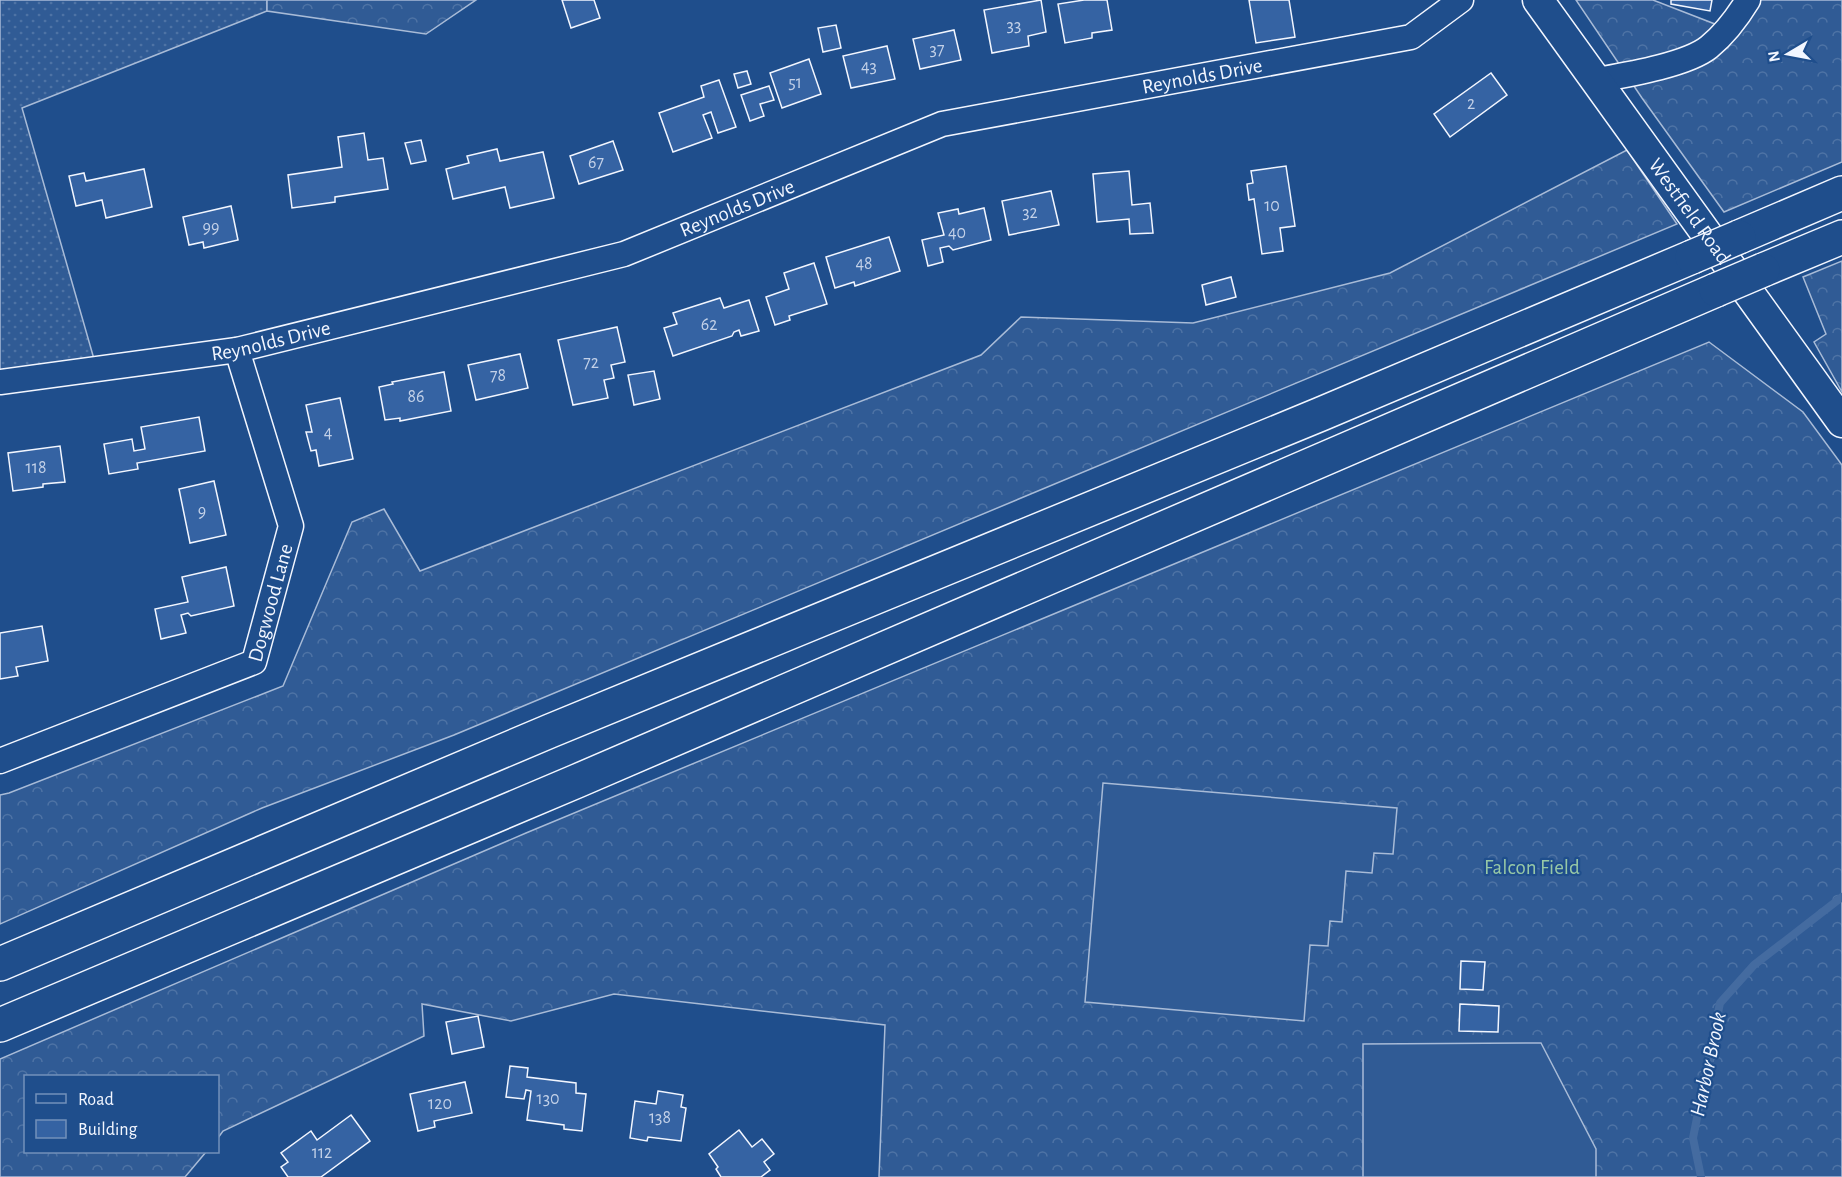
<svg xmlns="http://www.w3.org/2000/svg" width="1842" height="1177" viewBox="0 0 1842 1177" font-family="'Alegreya Sans',sans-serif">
<defs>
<pattern id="grass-dots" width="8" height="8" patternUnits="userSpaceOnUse" patternTransform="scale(1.5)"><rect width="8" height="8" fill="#305b95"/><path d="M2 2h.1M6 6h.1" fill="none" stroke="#4e73a5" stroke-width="1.8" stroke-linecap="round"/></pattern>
<pattern id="forest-crowns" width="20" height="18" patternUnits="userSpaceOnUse" patternTransform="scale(1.5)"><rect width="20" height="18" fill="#305b95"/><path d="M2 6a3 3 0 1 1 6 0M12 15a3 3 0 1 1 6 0" fill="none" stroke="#4e73a5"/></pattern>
</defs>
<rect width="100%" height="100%" fill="#1f4e8c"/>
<polygon fill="url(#grass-dots)" stroke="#a8bbd7" stroke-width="1.5" points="0,0 267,0 267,11 22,108 100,380 0,394"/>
<g fill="url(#forest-crowns)" stroke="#a8bbd7" stroke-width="1.5">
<polygon points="267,0 476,0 426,34 267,11"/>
<polygon points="1576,0 1653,0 1715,24 1738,0 1842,0 1842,162 1724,212 1642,98"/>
<polygon points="1627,150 1677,224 454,735 262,808 0,924 0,795 9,793 283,686 352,522 384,509 420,571 981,355 1021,317 1193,323 1390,273"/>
<polygon points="1842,261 1842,392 1814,342 1826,334 1803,277"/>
<polygon points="1709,342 1803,412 1842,465 1842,1177 879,1177 885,1025 614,994 511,1021 422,1004 424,1036 223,1131 218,1138 218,1076 26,1076 26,1152 206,1152 185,1177 0,1177 0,1059 526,833"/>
</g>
<g fill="#305b95" stroke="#a8bbd7" stroke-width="1.5">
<polygon points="1103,783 1397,808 1393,854 1374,853 1372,873 1346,871 1342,922 1330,921 1328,946 1310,945 1304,1021 1085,1002"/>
<polygon points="1541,1043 1596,1149 1596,1177 1363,1177 1363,1044"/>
</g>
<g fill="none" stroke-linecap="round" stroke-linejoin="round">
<polyline stroke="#446ba0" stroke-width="8" points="1701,1177 1693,1138 1720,1003 1754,965 1842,897"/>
</g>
<g fill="#3563a3" stroke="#f2f6ff" stroke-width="1.5">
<polygon points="562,0 594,0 600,18 571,28"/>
<polygon points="1041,0 1046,32 1028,36 1029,46 992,53 984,10"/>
<polygon points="1084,0 1107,0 1112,30 1092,33 1092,38 1065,43 1058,4"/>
<polygon points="1249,0 1289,0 1295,37 1256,43"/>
<polygon points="1671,0 1712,0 1710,11 1671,4"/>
<polygon points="836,25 841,48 823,52 818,28"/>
<polygon points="954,30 961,60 920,69 913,39"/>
<polygon points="887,46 895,79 851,88 843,56"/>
<polygon points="809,59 821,94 782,108 770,73"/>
<polygon points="747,71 751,84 738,88 734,74"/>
<polygon points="1491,73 1507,95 1450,137 1434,114"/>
<polygon points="719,80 736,127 718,133 711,112 703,115 712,138 673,152 659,113 704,97 701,86"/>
<polygon points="769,86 774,100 760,104 764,116 750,121 741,95"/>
<polygon points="364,133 368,160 383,158 388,189 335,197 335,202 292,208 288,175 342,167 338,137"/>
<polygon points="421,140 426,161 411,164 405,143"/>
<polygon points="613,141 623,170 579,184 570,156"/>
<polygon points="497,149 500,161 543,152 554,198 510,208 505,187 453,199 446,169 469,163 467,156"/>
<polygon points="1286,166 1295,226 1280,228 1283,251 1262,254 1254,199 1249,200 1247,184 1253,183 1251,171"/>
<polygon points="144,169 152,207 106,218 102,200 76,206 69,176 84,173 86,181"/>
<polygon points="1129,171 1132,205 1150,203 1153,233 1130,234 1129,219 1097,222 1093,174"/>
<polygon points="1051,191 1059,225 1009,235 1002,201"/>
<polygon points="231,206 238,240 204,248 203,242 189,245 183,217"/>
<polygon points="984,208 991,240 953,250 949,246 940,248 943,262 928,266 922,240 944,235 938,213 958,209 959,214"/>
<polygon points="889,237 900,271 855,286 854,282 835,288 826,257"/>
<polygon points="814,263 827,304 789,316 790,320 775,325 766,297 789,289 784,273"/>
<polygon points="1231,277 1236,297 1206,305 1202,285"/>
<polygon points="720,298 724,308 749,300 759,331 741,336 739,330 734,332 732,336 673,356 664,328 677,324 673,313"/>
<polygon points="617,327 625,362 611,365 614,378 604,380 608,398 573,405 558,340"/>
<polygon points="520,354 528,388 476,400 468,365"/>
<polygon points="654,371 660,399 634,405 628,375"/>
<polygon points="444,372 451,411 400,421 400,418 385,420 379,387 393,384 392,382"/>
<polygon points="340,398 353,459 319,466 316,450 311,451 306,432 312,432 306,405"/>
<polygon points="199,417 205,451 137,463 138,469 109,474 104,444 132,439 134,451 145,449 141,427"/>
<polygon points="60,446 65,482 43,484 43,487 13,491 8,453"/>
<polygon points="214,481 226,535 190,543 179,489"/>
<polygon points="226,567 234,606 191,616 188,613 181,615 186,633 161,639 155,609 188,602 182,577"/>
<polygon points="42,626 48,661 16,667 18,676 0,679 0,633"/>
<polygon points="1461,961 1485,962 1483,990 1460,989"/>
<polygon points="1460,1004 1499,1006 1498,1032 1459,1031"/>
<polygon points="478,1016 484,1047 452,1054 446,1022"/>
<polygon points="510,1066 528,1068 527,1077 576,1083 576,1093 586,1094 582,1131 564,1129 564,1125 527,1120 531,1091 526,1090 524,1099 506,1097"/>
<polygon points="465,1082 472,1113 434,1121 435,1127 418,1131 410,1094"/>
<polygon points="658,1091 683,1095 681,1107 686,1108 681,1141 648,1137 647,1141 630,1138 635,1101 656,1104"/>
<polygon points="351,1115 370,1141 321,1177 288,1177 281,1167 288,1162 281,1153 311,1131 317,1140"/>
<polygon points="739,1130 752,1147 762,1139 774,1154 764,1162 770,1170 761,1177 721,1177 716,1169 718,1167 709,1154"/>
</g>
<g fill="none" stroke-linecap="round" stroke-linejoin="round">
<defs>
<g id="minor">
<path d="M1597 80C1625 75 1687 65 1709 47 1725 34 1737 18 1748 0"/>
<path id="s1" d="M0 382 237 350 624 254 942 124 1411 37 1461 0"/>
<path id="s2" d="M0 761 254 662 291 526 237 350"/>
</g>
<g id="tertiary">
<path id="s3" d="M1538 0 1842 422"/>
</g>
<g id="motorway">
<polyline points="1739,237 1842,193"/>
<polyline points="1763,270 1842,237"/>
<polyline points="0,964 550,731 1321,414 1692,257"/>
<polyline points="0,1025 577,781 1716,290"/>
</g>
</defs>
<use href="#minor" stroke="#f2f6ff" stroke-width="27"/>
<use href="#tertiary" stroke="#f2f6ff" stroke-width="33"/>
<use href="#motorway" stroke="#f2f6ff" stroke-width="36"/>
<use href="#minor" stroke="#1f4e8c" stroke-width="24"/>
<use href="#tertiary" stroke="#1f4e8c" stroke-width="30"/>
<use href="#motorway" stroke="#1f4e8c" stroke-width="33"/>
<defs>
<g id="motorway-bridge">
<polyline points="1692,257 1739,237"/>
<polyline points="1716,290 1763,270"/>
</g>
</defs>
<use href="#motorway-bridge" stroke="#f2f6ff" stroke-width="36" stroke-linecap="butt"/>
<use href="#motorway-bridge" stroke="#1f4e8c" stroke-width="33"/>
</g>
<g text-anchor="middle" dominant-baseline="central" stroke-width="4.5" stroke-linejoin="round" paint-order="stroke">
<g font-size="18" fill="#c3d1e8">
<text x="1014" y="26">33</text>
<text x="937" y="50">37</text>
<text x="869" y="67">43</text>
<text x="795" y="83">51</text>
<text x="1471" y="104">2</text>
<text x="596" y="163">67</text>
<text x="1272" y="206">10</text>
<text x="1030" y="213">32</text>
<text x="211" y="228">99</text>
<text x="957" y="233">40</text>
<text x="864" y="264">48</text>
<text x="709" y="325">62</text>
<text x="591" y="363">72</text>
<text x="498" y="376">78</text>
<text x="416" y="397">86</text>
<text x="328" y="433">4</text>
<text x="36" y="468">118</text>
<text x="202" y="512">9</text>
<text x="548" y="1099">130</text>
<text x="440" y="1104">120</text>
<text x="660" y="1118">138</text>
<text x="322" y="1153">112</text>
</g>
<g font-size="21" fill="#f2f6ff" stroke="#1f4e8c">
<text stroke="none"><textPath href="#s1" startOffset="1246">Reynolds Drive</textPath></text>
<text stroke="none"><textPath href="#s1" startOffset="760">Reynolds Drive</textPath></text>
<text stroke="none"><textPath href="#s3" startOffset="260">Westfield Road</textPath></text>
<text stroke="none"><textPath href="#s1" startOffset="274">Reynolds Drive</textPath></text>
<text stroke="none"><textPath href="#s2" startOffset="334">Dogwood Lane</textPath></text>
</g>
<g font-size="21" fill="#97c8a6" stroke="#1f4e8c">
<text x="1532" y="867">Falcon Field</text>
</g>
<g font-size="22" font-style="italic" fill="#f2f6ff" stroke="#1f4e8c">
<text transform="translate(1708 1064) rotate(-78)">Harbor Brook</text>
</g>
</g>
<rect x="24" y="1075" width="195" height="78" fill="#1f4e8c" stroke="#7391ba" stroke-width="1.5"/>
<rect x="36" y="1094" width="30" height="9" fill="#1f4e8c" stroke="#7391ba" stroke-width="1.5"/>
<text x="78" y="1105" font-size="18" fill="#f2f6ff">Road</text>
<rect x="36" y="1120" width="30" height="18" fill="#3563a3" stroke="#7391ba" stroke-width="1.5"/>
<text x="78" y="1135" font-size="18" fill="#f2f6ff">Building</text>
<g transform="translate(1788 54) rotate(260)" stroke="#1f4e8c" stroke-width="4.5" paint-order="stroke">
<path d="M0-4.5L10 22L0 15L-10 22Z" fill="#f2f6ff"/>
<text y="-9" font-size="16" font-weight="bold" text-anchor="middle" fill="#f2f6ff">N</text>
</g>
</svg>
